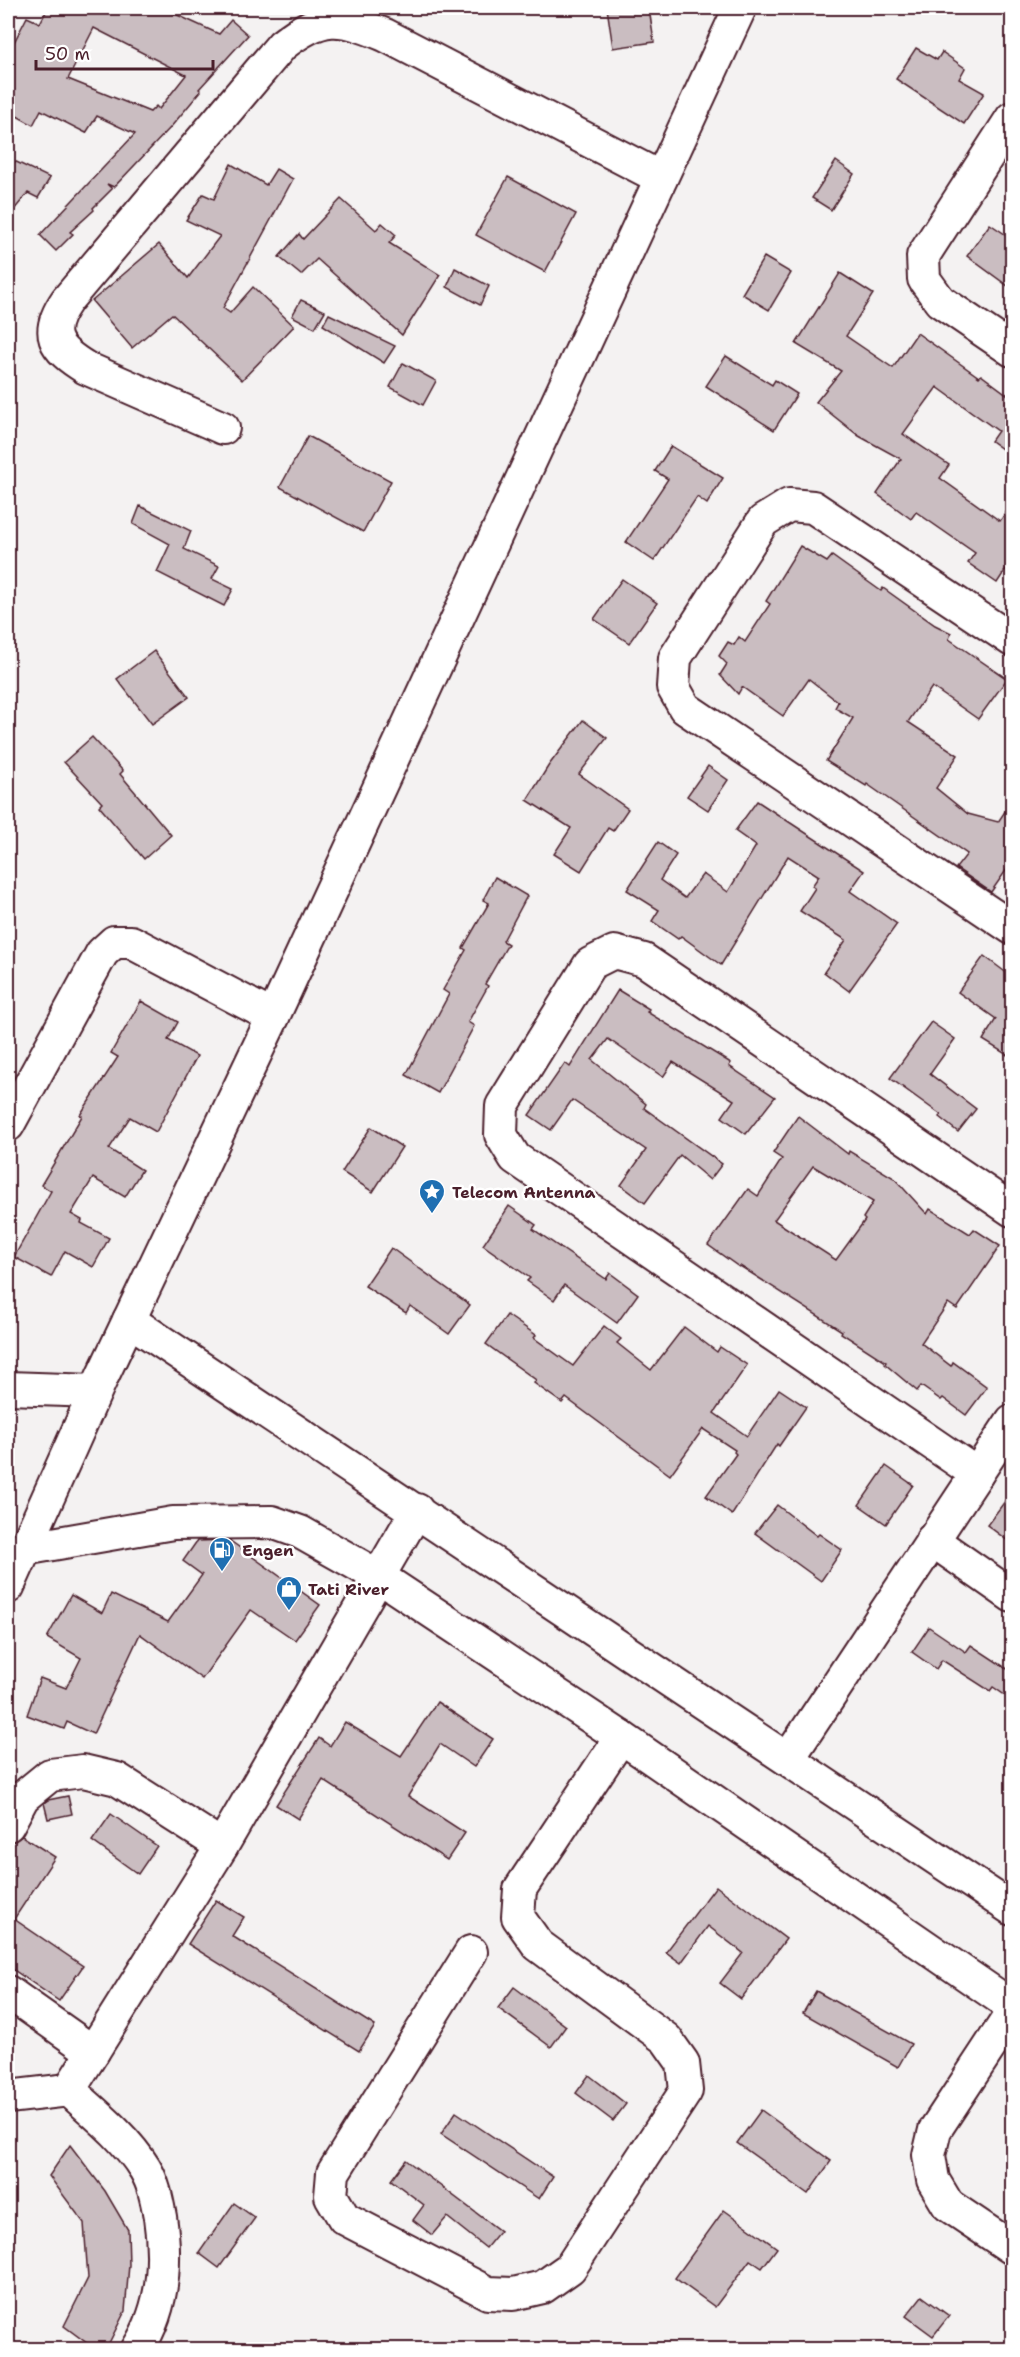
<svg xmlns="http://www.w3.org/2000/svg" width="1020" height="2357" viewBox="0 0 1020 2357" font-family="'Shantell Sans',sans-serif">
<rect width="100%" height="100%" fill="#f4f2f2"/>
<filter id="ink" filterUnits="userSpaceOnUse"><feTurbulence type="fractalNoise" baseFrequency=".0167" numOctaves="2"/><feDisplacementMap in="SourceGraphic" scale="12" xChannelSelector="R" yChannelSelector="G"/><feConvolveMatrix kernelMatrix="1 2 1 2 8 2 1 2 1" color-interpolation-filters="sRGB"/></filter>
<g filter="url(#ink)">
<g fill="#cabdc1" stroke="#4a1f2b" stroke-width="1.5" fill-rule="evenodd">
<path d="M48 8H162L219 34 231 20 248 35 199 89 201 91 170 128 114 187 107 184 112 189 93 208 94 210 70 232 73 234 56 251 40 235 135 134 97 116 86 133 41 110 33 125 8 111V54L27 17 40 23ZM94 28 186 75 159 109 156 106 150 112 68 79Z"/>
<polygon points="607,8 649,8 654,42 613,48"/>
<polygon points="916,48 937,60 942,52 965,68 959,79 984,93 964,124 896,79"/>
<polygon points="8,158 50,178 38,198 28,193 8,217"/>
<polygon points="836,161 854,174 831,210 812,198"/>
<polygon points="231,164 266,185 276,169 293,179 223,308 230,313 253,287 294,326 242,380 172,314 132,348 92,301 159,244 188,278 220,236 186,220 203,194 214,199"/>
<polygon points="508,177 576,214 545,272 476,235"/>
<polygon points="341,199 376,230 382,223 396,235 389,243 440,275 402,335 317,259 301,275 279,257 299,234 303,239"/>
<polygon points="990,224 1012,239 1012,289 967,256"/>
<polygon points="764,257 791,273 769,310 742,294"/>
<polygon points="455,268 489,286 480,305 447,287"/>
<polygon points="840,273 873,294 846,336 893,368 917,333 979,377 981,375 1012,398 1012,456 991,441 998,431 937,387 903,434 949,465 940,478 1000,521 1012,504 1012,560 997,583 968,563 975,553 916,512 911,519 877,494 901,459 859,436 816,402 841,371 796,344"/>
<polygon points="301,300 325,311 315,328 292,316"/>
<polygon points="329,314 395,346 384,363 323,325"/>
<polygon points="726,356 772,385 775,380 797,394 774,430 706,386"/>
<polygon points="403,363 436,381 423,405 390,387"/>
<polygon points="308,436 391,481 363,532 280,487"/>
<polygon points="671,446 723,478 707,504 697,497 654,561 626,542 668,479 655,471"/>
<polygon points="140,506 191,531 184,549 219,566 212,579 233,589 224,606 157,572 170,544 133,524"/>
<polygon points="800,546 827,562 832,556 881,591 883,588 935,625 951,633 949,639 1007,679 978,719 932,687 908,722 958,755 936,788 968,814 998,822 1012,801 1012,862 991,892 956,868 967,854 867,784 866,786 826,761 853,718 835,708 838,702 809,679 783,716 742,687 738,694 720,675 727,664 719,656 728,642 734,645 739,637 745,642 770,604 766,601"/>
<polygon points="622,579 657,603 629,643 594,619"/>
<polygon points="154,651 189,697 152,724 117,679"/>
<polygon points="583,720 607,738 579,774 628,809 613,831 608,828 581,871 554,854 571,828 527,800 549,765"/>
<polygon points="92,737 123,771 120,774 171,835 144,859 99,806 102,803 64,762"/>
<polygon points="708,766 728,780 708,810 687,796"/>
<polygon points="757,801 864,871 850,891 897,924 849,991 824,972 846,940 800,911 815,888 812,886 819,876 788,856 721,965 681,936 678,939 652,921 659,910 627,890 658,842 676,855 660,880 685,898 703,874 728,892 756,846 735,831"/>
<polygon points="495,877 527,896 503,941 508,944 485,984 488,986 468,1022 474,1026 438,1093 406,1075 449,994 443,990 466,950 463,948 489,903 483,900"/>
<polygon points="984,956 1012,977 1012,1058 983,1040 996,1019 958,992"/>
<polygon points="618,990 649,1009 647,1012 731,1063 729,1066 775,1097 746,1134 722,1117 734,1100 673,1062 663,1077 608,1039 592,1060 646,1104 644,1108 722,1164 710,1180 680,1155 645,1203 621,1185 646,1150 572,1100 551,1130 529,1115 565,1063 570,1067"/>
<polygon points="141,1001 178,1022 168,1040 197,1056 156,1132 130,1117 109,1149 142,1170 125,1197 93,1178 71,1214 82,1220 81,1223 109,1238 93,1267 65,1251 51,1277 14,1257 51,1191 41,1185 82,1116 80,1115 118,1057 111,1053"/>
<polygon points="931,1022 955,1039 930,1074 976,1109 958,1132 939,1117 941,1115 890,1078"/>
<path d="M798 1116 848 1154 849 1151 894 1178 927 1214 930 1209 970 1234 974 1229 1000 1246 957 1309 948 1303 921 1343 951 1366 953 1362 987 1387 966 1415 943 1398 941 1400 921 1386 917 1391 885 1364 886 1362 841 1333 842 1331 740 1266 739 1267 708 1245 748 1189 758 1196 782 1159 773 1153ZM813 1166 873 1202 863 1218 865 1220 836 1260 774 1220Z"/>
<polygon points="371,1127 402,1147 373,1192 342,1172"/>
<polygon points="509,1206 536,1225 533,1229 606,1279 610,1273 638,1294 617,1323 564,1285 554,1300 527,1281 530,1278 483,1245"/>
<polygon points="391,1248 470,1305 449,1334 410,1306 406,1313 365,1286"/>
<polygon points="507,1315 536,1335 534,1338 573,1366 604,1326 621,1339 617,1343 651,1370 684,1327 717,1352 720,1347 747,1365 714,1413 747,1436 779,1389 806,1407 779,1446 777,1444 732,1515 706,1496 736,1454 734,1452 735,1450 703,1429 670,1475 566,1398 562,1403 534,1383 536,1380 486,1344"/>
<polygon points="886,1466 913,1485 886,1524 859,1505"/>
<polygon points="1012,1492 1012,1544 987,1525"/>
<polygon points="777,1505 817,1536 819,1534 842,1550 821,1581 755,1533"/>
<polygon points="229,1540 320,1605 295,1640 251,1610 202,1679 140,1634 93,1734 67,1722 64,1729 27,1715 40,1678 66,1688 81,1658 47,1638 71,1595 102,1613 111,1594 168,1622 202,1575 183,1561 197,1541"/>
<polygon points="929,1627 966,1652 971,1645 1012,1672 1012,1700 993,1687 990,1691 942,1660 936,1669 912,1652"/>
<polygon points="437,1702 493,1739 474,1767 440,1744 408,1796 465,1833 447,1860 323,1780 298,1819 276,1805 319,1738 330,1746 345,1722 401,1756"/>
<polygon points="68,1796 72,1814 48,1819 44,1803 48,1800"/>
<polygon points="111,1814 157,1846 138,1874 92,1841"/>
<polygon points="22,1836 55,1857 14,1919 83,1966 59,2001 8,1966 8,1850 12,1842"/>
<polygon points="716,1886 786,1939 741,1999 720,1983 743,1953 708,1926 681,1963 666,1952"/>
<polygon points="216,1900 244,1917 232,1936 375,2026 359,2051 188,1944"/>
<polygon points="514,1987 566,2026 551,2047 498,2008"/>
<polygon points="816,1991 911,2044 898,2067 803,2013"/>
<polygon points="589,2075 626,2104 613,2121 576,2093"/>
<polygon points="761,2110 831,2161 808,2194 737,2143"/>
<polygon points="456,2112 553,2177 539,2199 441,2134"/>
<polygon points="70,2145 105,2191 128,2230 129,2265 125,2311 106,2349 95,2349 64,2326 88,2278 84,2223 49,2176"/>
<polygon points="406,2160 500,2231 486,2248 447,2217 432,2235 413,2220 424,2205 391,2180"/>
<polygon points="234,2203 255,2218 219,2268 199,2253"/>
<polygon points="724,2210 777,2248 762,2268 750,2260 715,2307 675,2278"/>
<polygon points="922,2296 949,2316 933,2336 906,2316"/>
</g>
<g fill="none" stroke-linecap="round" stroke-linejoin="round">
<defs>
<g id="minor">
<polyline points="1012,118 923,256 924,279 940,301 1012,350"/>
<path d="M223 428 86 368C53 348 44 333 67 300L282 45C323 13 339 16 385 35L661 178"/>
<polyline points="1012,640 813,507 789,505 763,521 675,658 673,687 685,708 1012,928"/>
<polyline points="8,1125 102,953 114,942 131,942 273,1017"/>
<polyline points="129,1320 1012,1909"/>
<polyline points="8,1388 95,1391"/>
<polyline points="977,1474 515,1158 501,1135 502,1106 590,964 614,952 644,960 1012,1210"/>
<polyline points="932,1540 1012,1596"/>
<polyline points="24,1549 173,1523 272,1522 300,1532 378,1576 621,1737 1012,2006"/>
<polyline points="8,1587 102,1377 273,1017 740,8"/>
<polyline points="788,1759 1012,1421"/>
<polyline points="8,1825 23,1797 50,1775 83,1771 117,1779 222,1846"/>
<polyline points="471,1952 333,2173 331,2196 344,2218 488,2293 513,2294 543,2287 570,2268 686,2091 683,2063 666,2039 538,1945 518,1917 520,1889 621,1737"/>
<polyline points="8,1992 93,2052"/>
<polyline points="1012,2013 935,2130 929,2155 933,2180 948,2205 1012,2248"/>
<polyline points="69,2090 222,1846 417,1510"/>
<path d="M8 2097 69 2090C96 2114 126 2138 145 2169 154 2184 157 2201 160 2217 167 2263 163 2310 137 2350"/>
</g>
</defs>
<use href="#minor" stroke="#4a1f2b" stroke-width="36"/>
<use href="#minor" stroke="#fff" stroke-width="32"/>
</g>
</g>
<defs>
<symbol id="sight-pin" viewBox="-11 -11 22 30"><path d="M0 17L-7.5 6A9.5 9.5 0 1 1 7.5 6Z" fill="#1f6fb2" stroke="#fff"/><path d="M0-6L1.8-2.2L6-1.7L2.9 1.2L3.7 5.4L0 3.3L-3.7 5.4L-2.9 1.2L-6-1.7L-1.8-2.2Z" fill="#fff"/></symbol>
<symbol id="fuel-pin" viewBox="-11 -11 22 30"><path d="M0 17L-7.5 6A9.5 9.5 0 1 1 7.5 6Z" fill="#1f6fb2" stroke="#fff"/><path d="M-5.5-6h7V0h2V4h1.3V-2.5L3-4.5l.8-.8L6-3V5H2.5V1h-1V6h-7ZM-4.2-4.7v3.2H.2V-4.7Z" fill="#fff"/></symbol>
<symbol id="shop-pin" viewBox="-11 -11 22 30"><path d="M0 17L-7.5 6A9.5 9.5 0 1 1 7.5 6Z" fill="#1f6fb2" stroke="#fff"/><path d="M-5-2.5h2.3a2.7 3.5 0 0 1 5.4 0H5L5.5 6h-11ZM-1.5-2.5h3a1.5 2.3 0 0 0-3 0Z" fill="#fff"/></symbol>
</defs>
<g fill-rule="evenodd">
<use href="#sight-pin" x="417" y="1177" width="30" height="40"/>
<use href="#fuel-pin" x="207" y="1535" width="30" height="40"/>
<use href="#shop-pin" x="274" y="1574" width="30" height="40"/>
</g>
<g text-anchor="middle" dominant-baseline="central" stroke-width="5" stroke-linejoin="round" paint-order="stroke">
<g font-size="16" font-weight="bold" fill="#4a1f2b" stroke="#fff" text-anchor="start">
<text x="452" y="1192">Telecom Antenna</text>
<text x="242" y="1550">Engen</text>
<text x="308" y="1589">Tati River</text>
</g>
</g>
<rect width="1020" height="2357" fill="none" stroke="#fff" stroke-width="30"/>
<rect x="15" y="15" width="990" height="2327" fill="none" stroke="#4a1f2b" stroke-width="2" filter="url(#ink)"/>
<path d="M36 60v9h177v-9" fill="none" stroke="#4a1f2b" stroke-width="3"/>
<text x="45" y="60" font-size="18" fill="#4a1f2b" stroke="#ffffff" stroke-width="4.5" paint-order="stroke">50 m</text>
</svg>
